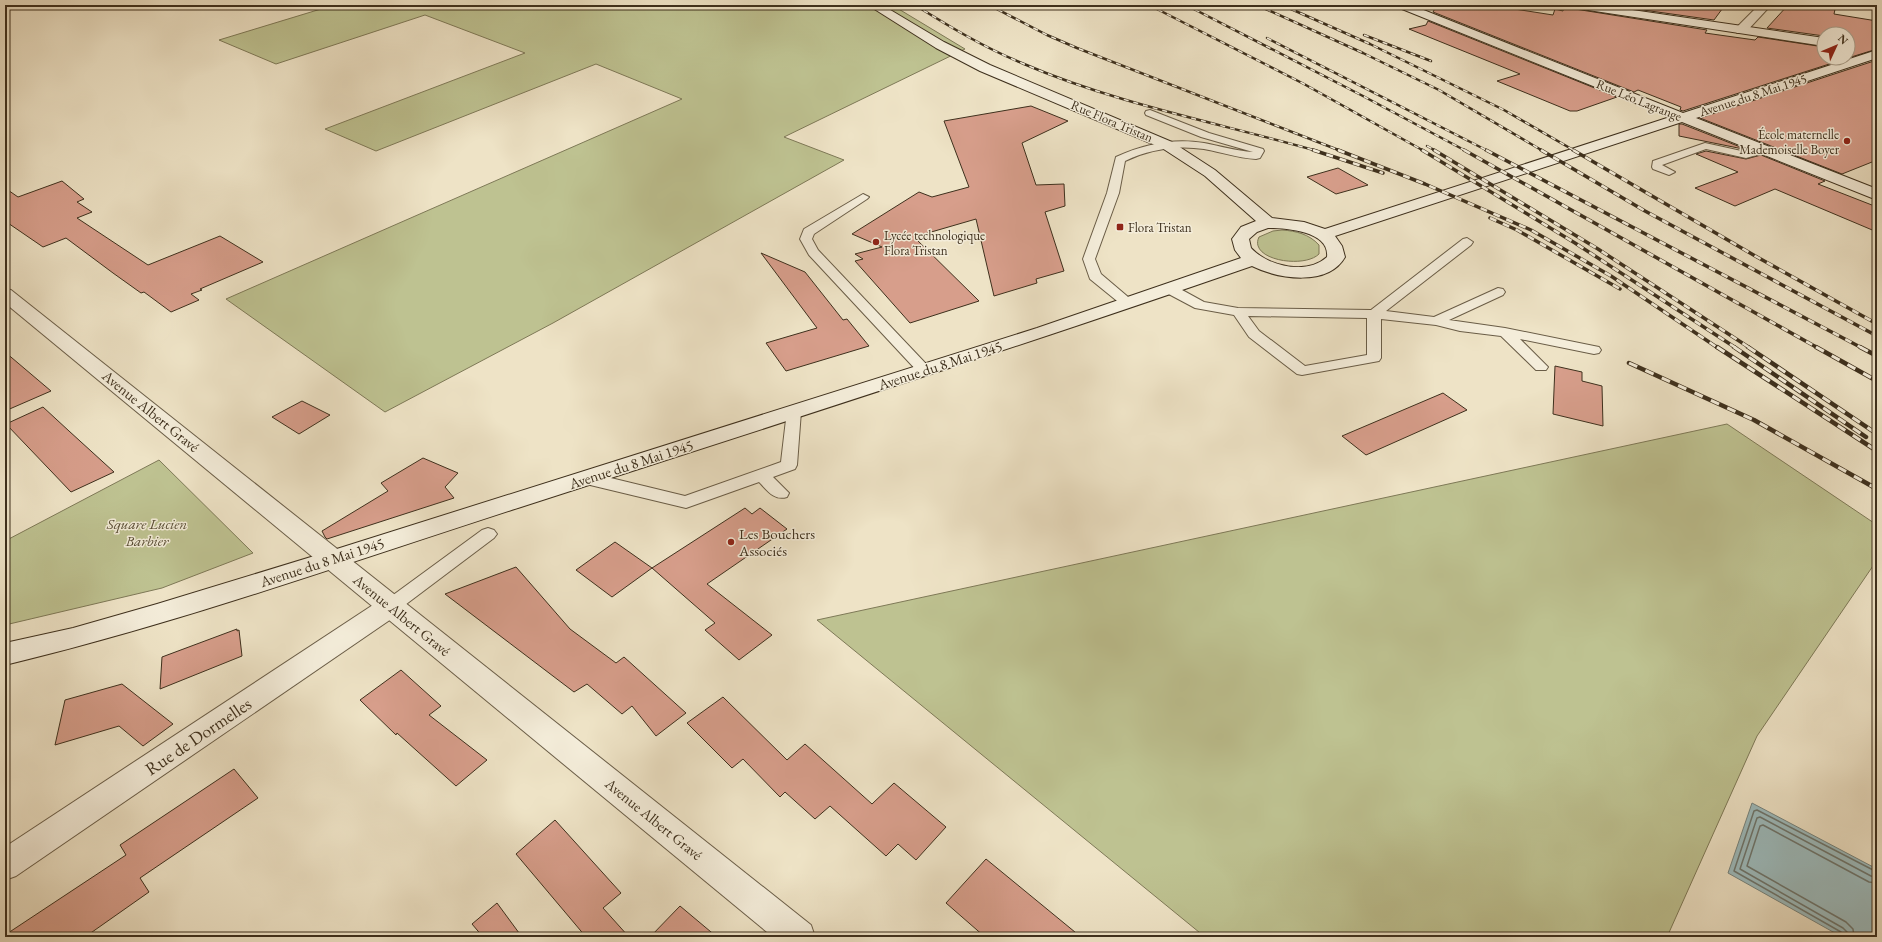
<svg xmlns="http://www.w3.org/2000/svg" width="1882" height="942" viewBox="0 0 1882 942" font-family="'EB Garamond',serif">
<rect width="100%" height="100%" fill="#eee3c6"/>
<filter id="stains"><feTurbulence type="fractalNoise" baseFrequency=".005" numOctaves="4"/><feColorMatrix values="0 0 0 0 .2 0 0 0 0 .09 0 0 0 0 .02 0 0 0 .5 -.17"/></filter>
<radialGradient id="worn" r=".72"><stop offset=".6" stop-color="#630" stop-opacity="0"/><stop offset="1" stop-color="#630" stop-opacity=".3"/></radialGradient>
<g fill="#bec291" stroke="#7e7957">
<polygon points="334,5 892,5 965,49 784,137 844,160 553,323 385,412 226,299 682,99 596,64 376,151 325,129 525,53 425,15 276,64 219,40"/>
<path d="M1282 230C1296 231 1309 234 1319 245V254C1304 269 1248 260 1259 237L1273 231Z"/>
<polygon points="1727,424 1877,525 1877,560 1757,736 1667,937 1205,937 817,620"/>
<polygon points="159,460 253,553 162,588 5,625 5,541"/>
</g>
<polygon fill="#9dbcbe" stroke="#77847e" points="1752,803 1877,869 1877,937 1842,937 1728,873"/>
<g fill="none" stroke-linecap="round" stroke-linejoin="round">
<g stroke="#6e766e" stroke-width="1.5">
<polyline points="1843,937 1841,932 1734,871 1754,811 1757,810 1877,872"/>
<polyline points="1848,937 1847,932 1843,928 1740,869 1757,818 1760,817 1871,876 1877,877"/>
<polyline points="1854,937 1853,929 1846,922 1747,866 1760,826 1763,825 1869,882 1877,883"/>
</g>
</g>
<g fill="#d79e8b" stroke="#3e301d">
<polygon points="1437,5 1489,5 1553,15 1555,9 1563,11 1564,5 1568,5 1575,9 1707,30 1705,33 1755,40 1758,37 1824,47 1824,58 1848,58 1683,111 1680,110 1681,107 1638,90 1634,92 1433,12"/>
<polygon points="1608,5 1725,5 1714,20"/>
<polygon points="1788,5 1806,8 1809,5 1836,5 1834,14 1877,21 1877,49 1848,58 1848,34 1824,34 1824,36 1767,28"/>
<polygon points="1428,21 1617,97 1577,111 1570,111 1497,81 1520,74 1409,29 1426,25"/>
<polygon points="1877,60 1877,160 1842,174 1700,118"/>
<polygon points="1031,106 1068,121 1022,143 1036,185 1064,184 1065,206 1045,212 1064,271 1036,279 1037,283 994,296 976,219 914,237 979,301 910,323 855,261 863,259 855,254 882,247 852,234 919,192 932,197 969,187 944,121"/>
<polygon points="1679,124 1682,124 1748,150 1679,136"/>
<polygon points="1706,151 1746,159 1761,155 1825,181 1818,184 1877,207 1877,232 1775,189 1735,206 1695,188 1738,172 1696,154"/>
<polygon points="1338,168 1368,185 1336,194 1307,177"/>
<polygon points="62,181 84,199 77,202 92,212 77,218 148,265 220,236 263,262 200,289 202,290 191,294 199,300 171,312 144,292 141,293 113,273 66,238 43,247 5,221 5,188 18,197"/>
<polygon points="761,253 805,272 843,320 847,319 869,346 786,371 766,343 817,328"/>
<polygon points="5,352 51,391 5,411"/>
<polygon points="1555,366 1582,372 1582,381 1602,386 1603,426 1553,414"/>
<polygon points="1443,393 1467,410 1366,455 1342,436"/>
<polygon points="302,401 330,415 299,434 272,417"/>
<polygon points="43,407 69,431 114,472 71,492 6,424"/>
<polygon points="423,458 458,473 445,487 454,498 327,539 325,537 322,531 388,491 381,483"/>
<polygon points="745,508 752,514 760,508 787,529 707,584 772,635 739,660 705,630 715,623 652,568"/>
<polygon points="615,542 652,568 612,597 576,570"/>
<polygon points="516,567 570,629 616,663 624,657 686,713 656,736 632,706 622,714 587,684 574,692 445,594"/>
<polygon points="237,629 237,631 239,630 242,656 160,689 162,657"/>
<polygon points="401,670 441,706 429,715 487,760 456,786 397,733 396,735 360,700"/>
<polygon points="122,684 173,724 143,746 119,726 55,745 65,700"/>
<polygon points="723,697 787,760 805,744 872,804 894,783 946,827 916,860 898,844 886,856 830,806 815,819 785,792 780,797 743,759 732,768 687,723"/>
<polygon points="234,769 258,798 140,878 149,892 85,937 5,937 5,935 126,855 120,845"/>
<polygon points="555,820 621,893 603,908 629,937 586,937 516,854"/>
<polygon points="986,859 1081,937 985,937 946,903"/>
<polygon points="497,903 522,937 483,937 472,924"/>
<polygon points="680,906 717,937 650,937"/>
</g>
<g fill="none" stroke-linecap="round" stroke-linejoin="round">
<defs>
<g id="service">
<path d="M1150 110 1209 133 1263 149 1264 151 1260 158 1256 159C1238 158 1221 152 1204 149 1177 145 1150 149 1125 161L1119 193 1095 259 1101 274 1134 302 1132 305H1122L1090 279 1083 259 1107 193 1116 157C1144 144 1174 138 1204 143 1220 146 1236 151 1253 152L1201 137 1146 115 1145 113 1146 111Z"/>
<polygon points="1705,143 1746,152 1763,147 1768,150 1767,152 1746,158 1706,149 1662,165 1675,172 1669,175 1653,169 1652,167 1653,161"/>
<polygon points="863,194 869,197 867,199 814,234 812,239 818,250 929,367 931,370 929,373 919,373 809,255 800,239 804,229"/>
<path d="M1467 238 1473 242 1471 245 1386 311 1434 317 1498 288 1503 289 1505 292 1503 295 1449 320 1505 328 1594 346 1599 347 1601 350 1599 353 1594 354 1520 339 1548 367 1546 370H1536L1501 336 1460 331 1436 325 1381 319V358L1379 361 1302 375 1297 374 1249 337 1234 315 1195 308 1163 291 1162 288 1163 285H1173L1204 302 1238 308 1371 310 1463 239ZM1248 316 1367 318V355L1305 366 1259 331Z"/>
<path d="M794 406 799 408 801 411 797 465 795 469 773 477 789 493 787 497C774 501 767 490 759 482L686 508 586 484 580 482 578 478 580 474 586 472 685 496 781 462 787 411 789 408Z"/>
<polygon points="488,528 494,530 497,534 494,538 397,611 391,613 385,611 382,606 385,601 482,530"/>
</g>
<g id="minor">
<polygon points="1759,5 1771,5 1745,33 1737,33 1735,30 1737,27"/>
<polygon points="391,596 400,599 404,606 400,613 16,876 5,880 5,847 382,599"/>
</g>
<polygon id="tertiary" points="5,289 11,290 811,925 815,937 773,937 5,303"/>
<g id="secondary">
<path d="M868 5H882L944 42 990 65 1172 142 1215 170 1272 218 1304 222 1325 229 1670 117 1397 7 1395 5H1411L1683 113 1877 50V58L1696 118 1877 189V200L1682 122 1335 236 1342 246 1345 257C1328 287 1278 279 1252 266 1010 350 765 428 521 507 350 562 180 623 5 665V643L73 628 157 604 324 553 1037 328 1241 258 1235 250 1232 239 1241 227 1256 221 1205 176 1162 148 980 71 936 48ZM1268 228C1286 228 1330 231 1327 257 1307 275 1269 267 1251 248L1249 239 1257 232Z"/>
<polygon points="1569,5 1598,5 1824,38 1824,46 1575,8"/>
</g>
</defs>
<use href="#service" stroke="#6a5d47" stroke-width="2"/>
<use href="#minor" stroke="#6a5d47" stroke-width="2"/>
<use href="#tertiary" stroke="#6a5d47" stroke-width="2"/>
<use href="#secondary" stroke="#3e301d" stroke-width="2"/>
<use href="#service" fill="#f4edda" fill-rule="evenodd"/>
<use href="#minor" fill="#f4edda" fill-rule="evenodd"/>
<use href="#tertiary" fill="#f4edda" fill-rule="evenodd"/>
<use href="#secondary" fill="#f4edda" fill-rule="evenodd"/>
<defs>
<g id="rail-far2">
<path d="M915 5C950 27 985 48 1024 64 1117 104 1219 123 1317 151"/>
<polyline points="989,5 1047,35 1077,48 1341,151"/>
<polyline points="1149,5 1304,84 1424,151"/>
<polyline points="1186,5 1361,95 1466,151"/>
<polyline points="1257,5 1363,53 1439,90 1543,151"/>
<polyline points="1282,5 1370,44 1504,110 1575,151"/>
<polyline points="1364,35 1431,61"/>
<polyline points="1267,38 1488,151"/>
<polyline points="1427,146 1436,151"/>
</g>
<g id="rail-far1">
<polyline points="1313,150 1383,173"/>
<polyline points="1338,150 1425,184 1531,230 1611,276 1718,348"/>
<polyline points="1422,150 1575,243 1736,348"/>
<polyline points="1434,150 1598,249 1750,348"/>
<polyline points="1464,150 1818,348"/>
<polyline points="1486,150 1862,348"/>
<polyline points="1541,150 1645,211 1877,336"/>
<polyline points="1573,150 1757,257 1877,324"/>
<polyline points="1490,218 1517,230 1620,289"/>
</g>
<g id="rail">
<polyline points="1717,347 1877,451"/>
<polyline points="1734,347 1866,437"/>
<polyline points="1748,347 1877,434"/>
<polyline points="1816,347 1877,381"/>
<polyline points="1860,347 1877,356"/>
<polyline points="1629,363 1754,420 1877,489"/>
</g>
</defs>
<use href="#rail-far2" stroke="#3e301d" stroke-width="2.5"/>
<use href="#rail-far1" stroke="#3e301d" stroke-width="3.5"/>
<use href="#rail" stroke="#3e301d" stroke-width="4.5"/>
<use href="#rail-far2" stroke="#f4edda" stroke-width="1.5" stroke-dasharray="5" stroke-linecap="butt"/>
<use href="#rail-far1" stroke="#f4edda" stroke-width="2.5" stroke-dasharray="7" stroke-linecap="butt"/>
<use href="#rail" stroke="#f4edda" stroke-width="3" stroke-dasharray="9" stroke-linecap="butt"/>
</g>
<g fill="#8f2418" stroke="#f4edda" stroke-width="1.5">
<circle cx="1847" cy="141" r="4"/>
<rect x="1116" y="223" width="8" height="8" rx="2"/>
<circle cx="876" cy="242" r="4"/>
<circle cx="731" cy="542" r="4"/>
</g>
<g text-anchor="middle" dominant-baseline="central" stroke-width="3" stroke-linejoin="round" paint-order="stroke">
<g font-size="13" fill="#3e301d" stroke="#f4edda">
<text transform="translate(1753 95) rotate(-18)">Avenue du 8 Mai 1945</text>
<text transform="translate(1639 100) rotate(22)">Rue Léo Lagrange</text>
<text transform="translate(1112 121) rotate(23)">Rue Flora Tristan</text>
</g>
<g font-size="13" fill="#3e301d" stroke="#f4edda" text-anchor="start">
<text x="1839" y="134" text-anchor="end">École maternelle<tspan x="1839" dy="15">Mademoiselle Boyer</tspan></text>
<text x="1128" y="227">Flora Tristan</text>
<text x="884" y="235">Lycée technologique<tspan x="884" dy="15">Flora Tristan</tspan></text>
</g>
<g font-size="15" fill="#3e301d" stroke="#f4edda">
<text transform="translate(940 365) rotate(-18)">Avenue du 8 Mai 1945</text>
<text transform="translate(151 411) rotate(39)">Avenue Albert Gravé</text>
<text transform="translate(631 464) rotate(-18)">Avenue du 8 Mai 1945</text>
<text transform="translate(322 562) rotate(-18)">Avenue du 8 Mai 1945</text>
<text transform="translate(402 615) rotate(39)">Avenue Albert Gravé</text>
<text transform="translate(654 819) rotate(39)">Avenue Albert Gravé</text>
</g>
<g font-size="15" font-style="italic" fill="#584d34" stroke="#f4edda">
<text x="147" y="523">Square Lucien<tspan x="147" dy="17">Barbier</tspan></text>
</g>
<g font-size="15" fill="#3e301d" stroke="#f4edda" text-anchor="start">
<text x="739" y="533">Les Bouchers<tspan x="739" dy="17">Associés</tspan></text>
</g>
<g font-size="18" fill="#3e301d" stroke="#f4edda">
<text transform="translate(198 736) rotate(-34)">Rue de Dormelles</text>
</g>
</g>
<rect width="1882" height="942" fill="none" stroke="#eee3c6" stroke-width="20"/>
<rect x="6" y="6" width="1870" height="930" fill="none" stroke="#3e301d" stroke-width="2"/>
<rect x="10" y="10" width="1862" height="922" fill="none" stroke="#3e301d"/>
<g transform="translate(1836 46) rotate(46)"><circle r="19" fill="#f4edda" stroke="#aba18e"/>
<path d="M0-3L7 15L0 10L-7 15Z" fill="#8f2418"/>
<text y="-6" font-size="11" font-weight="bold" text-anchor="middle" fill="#3e301d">N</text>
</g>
<rect width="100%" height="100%" filter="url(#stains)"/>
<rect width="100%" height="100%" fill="url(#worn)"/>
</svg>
